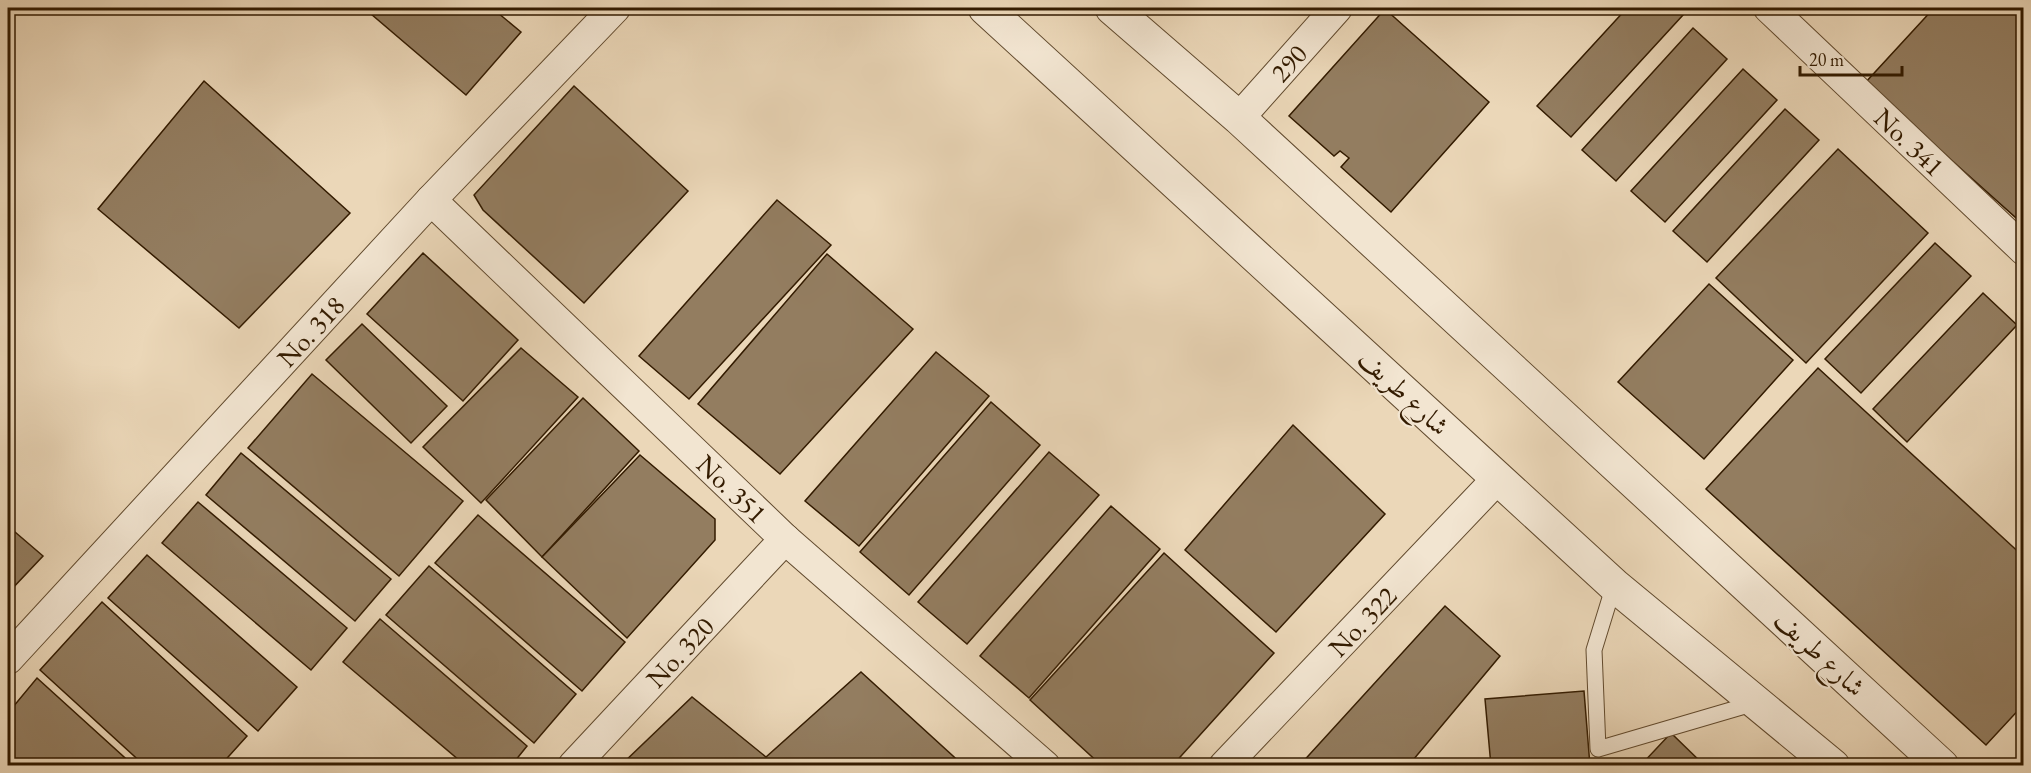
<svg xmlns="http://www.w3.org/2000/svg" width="2031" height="773" viewBox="0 0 2031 773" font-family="'EB Garamond',Amiri,serif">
<rect width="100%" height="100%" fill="#ebd7b8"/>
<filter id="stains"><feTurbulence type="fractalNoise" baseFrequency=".00333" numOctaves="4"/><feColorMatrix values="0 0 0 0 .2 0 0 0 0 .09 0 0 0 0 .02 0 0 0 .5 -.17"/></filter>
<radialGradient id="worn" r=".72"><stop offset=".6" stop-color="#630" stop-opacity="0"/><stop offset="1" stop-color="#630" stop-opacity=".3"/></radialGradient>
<g fill="#937d60" stroke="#331b00" stroke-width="1.5">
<polygon points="364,8 492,8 521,32 466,95"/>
<polygon points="1627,8 1675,8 1683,15 1571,137 1537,106"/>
<polygon points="1934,8 2024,8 2024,225 1865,83"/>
<polygon points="1385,9 1489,102 1391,212 1341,167 1349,158 1340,151 1334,156 1289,116"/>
<polygon points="1693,28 1727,59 1616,181 1582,150"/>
<polygon points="1743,69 1777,100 1665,222 1631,191"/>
<polygon points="204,81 350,213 239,328 98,209"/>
<polygon points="574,86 688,191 584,303 483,210 474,195"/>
<polygon points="1785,109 1819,140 1707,262 1673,231"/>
<polygon points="1838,149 1928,233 1806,363 1716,278"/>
<polygon points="777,200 831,245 689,399 639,356"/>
<polygon points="1935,243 1971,276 1861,393 1825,359"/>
<polygon points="423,253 518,340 463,401 367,314"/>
<polygon points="827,254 913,329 780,474 698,404"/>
<polygon points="1709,284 1793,360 1704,459 1618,382"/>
<polygon points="1983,293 2017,325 1907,442 1873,409"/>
<polygon points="362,324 447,406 411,443 326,360"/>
<polygon points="521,348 578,397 481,503 423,447"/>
<polygon points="936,352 989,396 859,546 805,501"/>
<polygon points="1818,368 2024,557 2024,704 1986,745 1706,489"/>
<polygon points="312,374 463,501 399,576 248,448"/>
<polygon points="583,398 639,451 542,557 486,500"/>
<polygon points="991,402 1040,445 909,595 860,552"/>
<polygon points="1293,425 1385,514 1276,632 1185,550"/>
<polygon points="1049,452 1099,495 967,644 918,602"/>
<polygon points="241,453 391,579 355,621 206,495"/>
<polygon points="640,455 715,519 715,540 627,638 542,557"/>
<polygon points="198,502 347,628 311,670 162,543"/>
<polygon points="1111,506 1160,549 1029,698 980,656"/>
<polygon points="478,515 625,642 582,691 435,563"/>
<polygon points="8,526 43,556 8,593"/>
<polygon points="1164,553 1274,653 1172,766 1102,766 1030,700"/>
<polygon points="147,555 297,687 258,731 108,598"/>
<polygon points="429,566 576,694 534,743 386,615"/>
<polygon points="102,602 247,736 220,766 145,766 40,670"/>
<polygon points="1445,606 1500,656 1408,766 1299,766"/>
<polygon points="380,619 527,746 511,766 466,766 343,662"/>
<polygon points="861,672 964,766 620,766 692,697 766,757"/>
<polygon points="37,678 134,766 8,766 8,713"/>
<polygon points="1584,691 1590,766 1491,766 1485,699"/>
<polygon points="1671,733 1705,766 1640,766"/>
</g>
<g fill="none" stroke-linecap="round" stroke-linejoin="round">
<defs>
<polyline id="service" points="1614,585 1594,650 1598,749 1755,703"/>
<g id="minor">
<path id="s1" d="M1769 8 2024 250"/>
<path id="s2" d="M1239 118 1337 8"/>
<path id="s3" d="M431 200 785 539 1045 766"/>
<path id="s4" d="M8 659 431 200 615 8"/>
<path id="s5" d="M573 766 785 539"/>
<path id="s6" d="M1224 766 1498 478"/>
</g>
<g id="tertiary">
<polyline points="985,8 1614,585 1833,766"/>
<polyline points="1112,8 1239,118 1942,766"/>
</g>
</defs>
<use href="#service" stroke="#614a2e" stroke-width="17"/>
<use href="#minor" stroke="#614a2e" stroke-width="32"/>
<use href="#tertiary" stroke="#614a2e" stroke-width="35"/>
<use href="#service" stroke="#f2e5d1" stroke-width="15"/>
<use href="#minor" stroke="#f2e5d1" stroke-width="30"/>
<use href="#tertiary" stroke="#f2e5d1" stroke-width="33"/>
</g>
<g text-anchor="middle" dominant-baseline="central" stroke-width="4.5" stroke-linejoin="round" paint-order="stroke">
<g font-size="27" fill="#331b00" stroke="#f2e5d1">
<text stroke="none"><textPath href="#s2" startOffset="74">290</textPath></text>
<text stroke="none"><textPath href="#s1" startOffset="194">No. 341</textPath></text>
<text stroke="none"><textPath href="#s4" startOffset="446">No. 318</textPath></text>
<text transform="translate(1404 392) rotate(43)">شارع طريف</text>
<text stroke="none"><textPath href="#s3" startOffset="417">No. 351</textPath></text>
<text stroke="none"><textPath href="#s6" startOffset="200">No. 322</textPath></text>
<text stroke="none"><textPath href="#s5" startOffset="156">No. 320</textPath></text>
<text transform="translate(1820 653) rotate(43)">شارع طريف</text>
</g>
</g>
<rect width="2031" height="773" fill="none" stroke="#ebd7b8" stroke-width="30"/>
<rect x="9" y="9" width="2013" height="755" fill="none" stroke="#331b00" stroke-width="3"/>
<rect x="15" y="15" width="2001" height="743" fill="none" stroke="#331b00" stroke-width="1.5"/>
<path d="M1800 66v9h102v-9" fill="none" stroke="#331b00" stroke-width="3"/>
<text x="1809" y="66" font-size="18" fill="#331b00" stroke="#f2e5d1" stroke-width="4.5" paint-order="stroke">20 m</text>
<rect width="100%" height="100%" filter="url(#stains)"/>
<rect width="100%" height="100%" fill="url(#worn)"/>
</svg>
